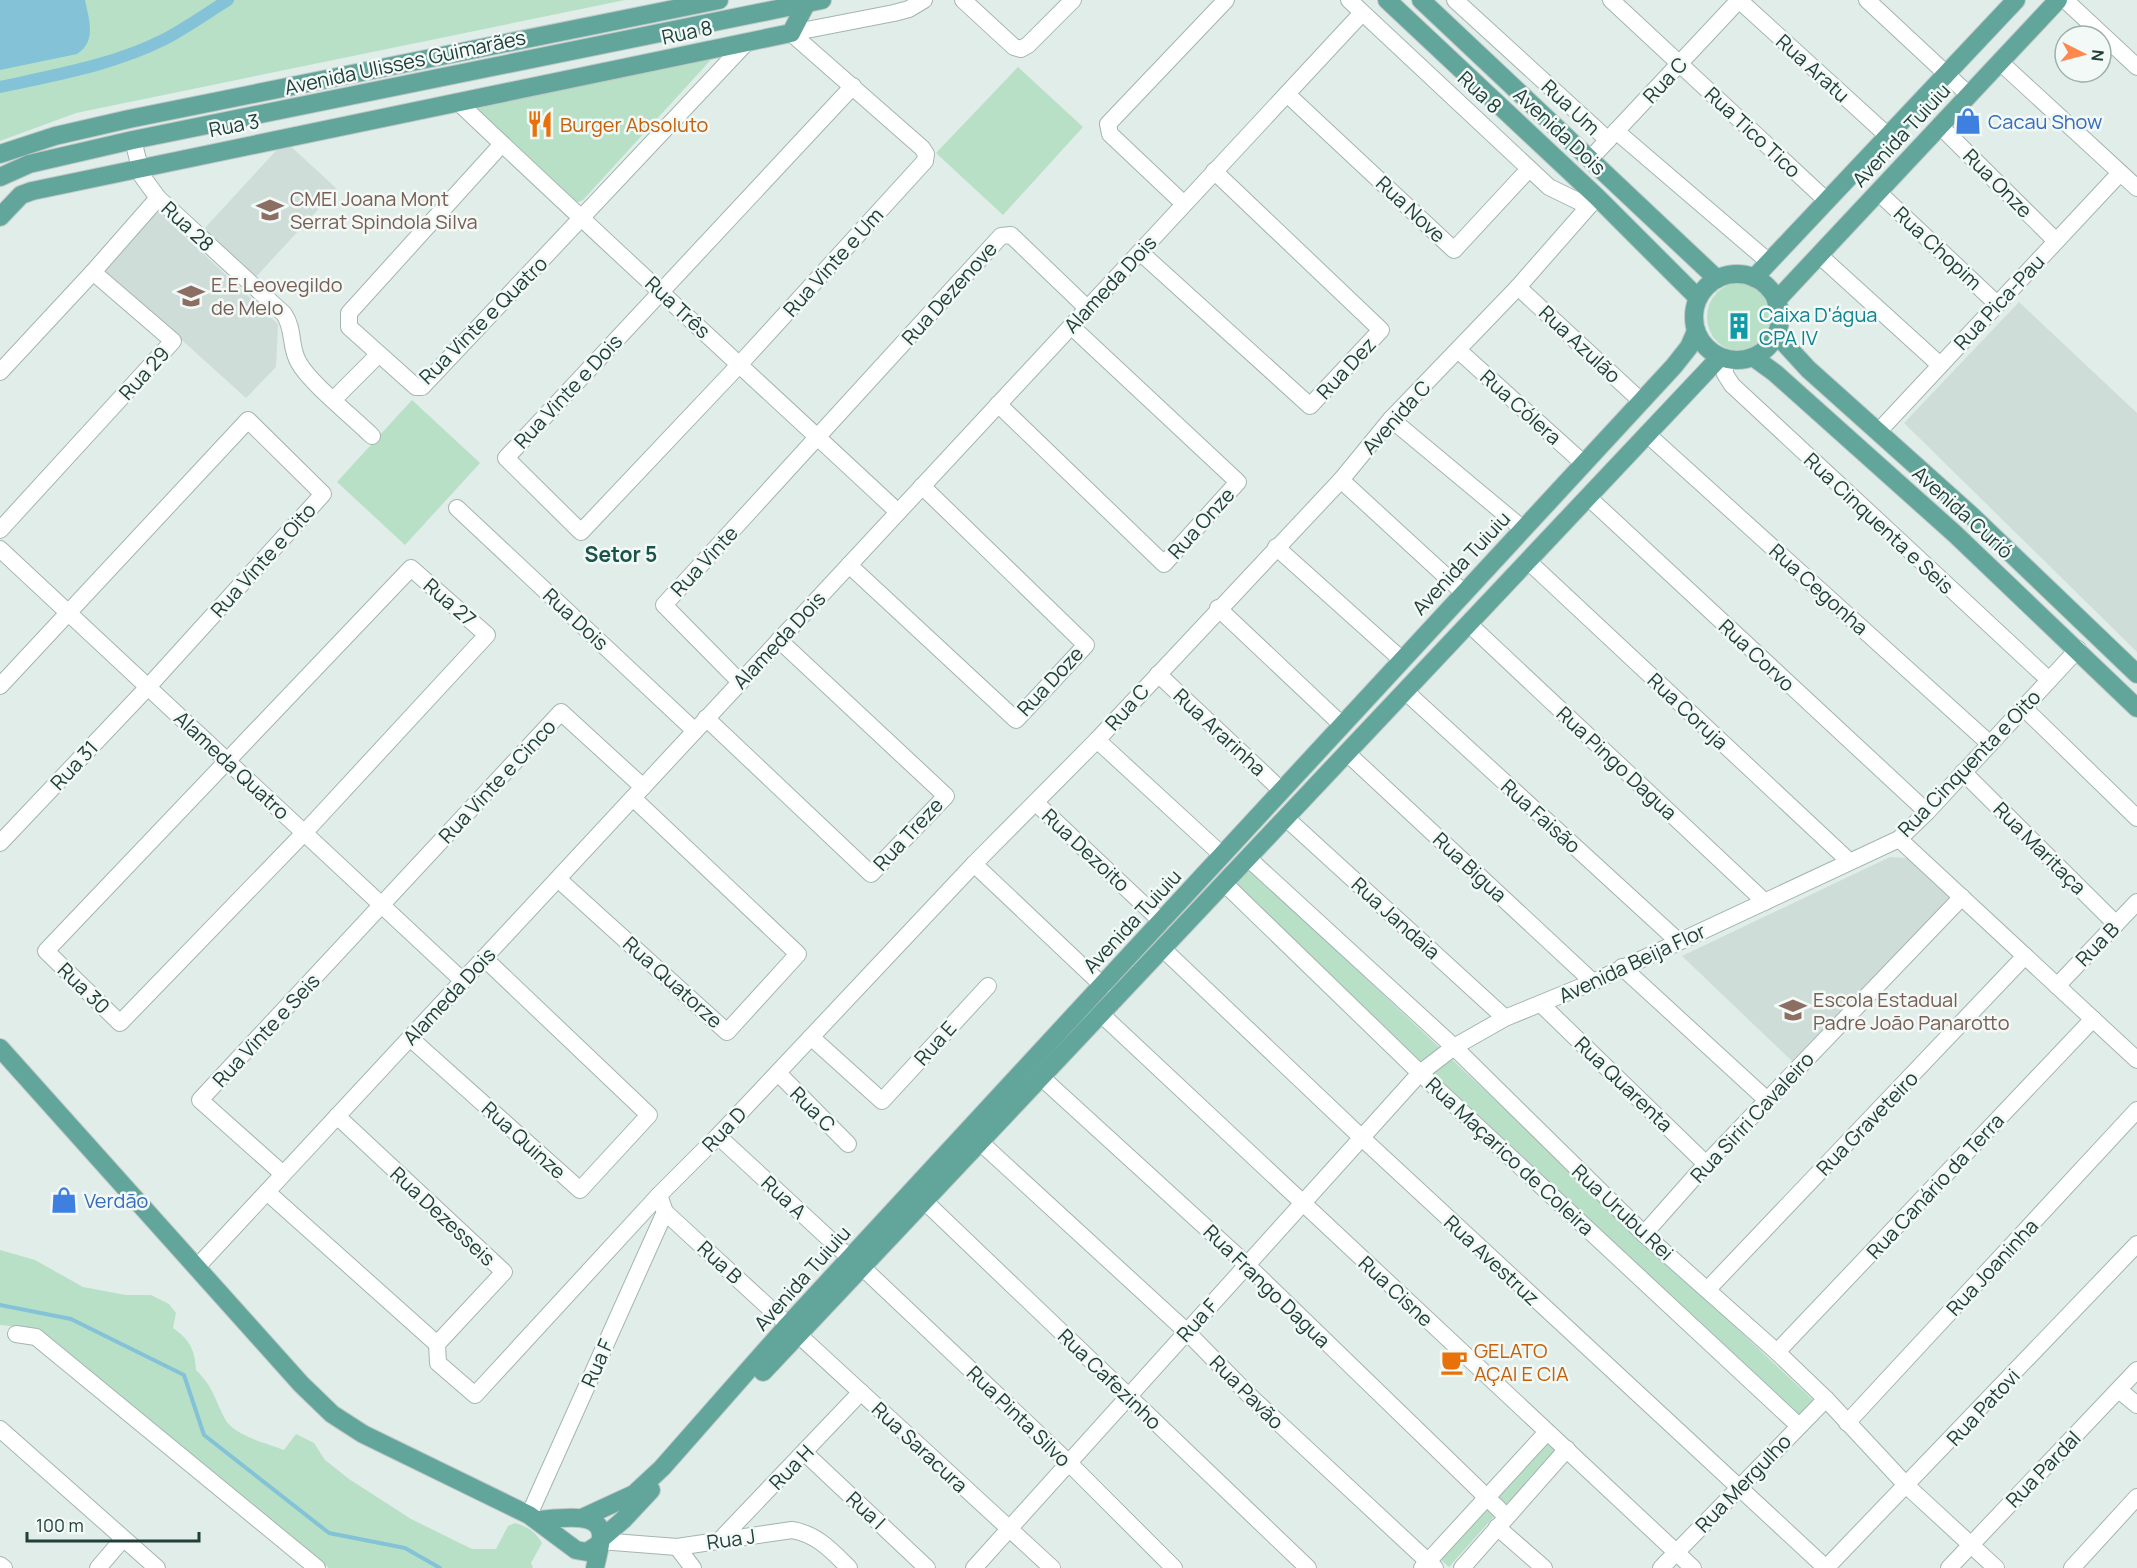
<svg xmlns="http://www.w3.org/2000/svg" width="2137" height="1568" viewBox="0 0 2137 1568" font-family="Manrope,sans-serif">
<rect width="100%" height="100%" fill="#e1ede9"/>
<g fill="#cfddd8">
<polygon points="285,141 337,189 254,279 202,231"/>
<polygon points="157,210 278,324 276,367 246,398 103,269"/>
<polygon points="2019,302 2137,413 2137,652 1904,423"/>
<polygon points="1890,857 1906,858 1919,864 1957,897 1795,1064 1682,956"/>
</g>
<g fill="#b8e0c6">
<polygon points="0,0 625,0 76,113 0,141"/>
<polygon points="717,53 583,200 576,203 469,107"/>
<polygon points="1018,67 1083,127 1003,215 936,153"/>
<circle cx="1742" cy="317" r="35"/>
<polygon points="412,400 480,463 405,545 337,482"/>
<polygon points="1248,867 1814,1401 1797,1418 1233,883"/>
<path d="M0 1250 35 1260 83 1287 126 1295H151L169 1304 176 1313 173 1328C190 1340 195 1350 196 1370 214 1388 214 1398 225 1419 233 1435 268 1444 284 1450L296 1434 314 1443 325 1460 349 1479 411 1519 472 1549H496L508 1526 515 1523C528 1527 535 1531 542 1543L531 1563 533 1568H329L21 1327 0 1325Z"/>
<polygon points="1548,1439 1558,1448 1501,1510 1492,1501"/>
<polygon points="1487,1504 1497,1513 1449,1567 1439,1558"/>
</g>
<path fill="#84c2d7" d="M0 0H85C89 20 97 41 77 54L0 70Z"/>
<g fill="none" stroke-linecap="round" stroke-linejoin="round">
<polyline stroke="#84c2d7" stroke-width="4" points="0,1305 71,1319 184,1375 204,1435 329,1533 405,1548 440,1568"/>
<path stroke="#84c2d7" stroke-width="12" d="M0 87C55 75 114 65 165 39 186 28 207 13 228 0"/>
<defs>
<g id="minor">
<polyline points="963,0 1014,47 1021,49 1028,45 1073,0"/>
<polyline points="1349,0 1549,187 1588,206"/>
<polyline points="1455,0 1608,140"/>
<polyline points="1611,0 1827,201"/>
<polyline points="1739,0 1888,136"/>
<polyline points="1867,0 1969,95"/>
<polyline points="2065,0 2137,67"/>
<polyline points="791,33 922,148 926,154 925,161 739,365 581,532 506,458 853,86"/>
<polyline points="791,33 894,13 909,9 924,0"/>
<polyline points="2000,62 2137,188"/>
<polyline points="1287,94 1454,250 1529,169"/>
<path d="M458 102C603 240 751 375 898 512"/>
<polyline points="1940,126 2056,241"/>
<polyline points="1616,131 1769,262"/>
<path d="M133 140 142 176 158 198 284 314C295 330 289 347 299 363 310 383 354 418 372 436"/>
<polyline points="502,144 349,313 349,327 416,387 422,387 747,42"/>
<polyline points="1590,159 1739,0"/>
<polyline points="1878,192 1997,304"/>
<polyline points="1184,204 1110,134 1108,124 1226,0"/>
<polyline points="1140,252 1310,406 1381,330 1214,171"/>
<polyline points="1819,255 1940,365"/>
<polyline points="93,272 158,198"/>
<polyline points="1518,287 1641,401"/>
<polyline points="1458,350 1583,463"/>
<polyline points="1725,359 1725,374 1732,385 2049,680"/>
<polyline points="0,372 93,272 173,341 0,530"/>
<polyline points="334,399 378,355"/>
<polyline points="998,404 1164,564 1238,482 1071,326"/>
<polyline points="1391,419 1523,529"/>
<polyline points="1878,432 2120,173"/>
<polyline points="1647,434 1990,744"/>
<polyline points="1341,480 1464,593"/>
<polyline points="1588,497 1927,812"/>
<polyline points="457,508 695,731"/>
<polyline points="1276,547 1402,660"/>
<polyline points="0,549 463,981"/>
<polyline points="1528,561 1849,861"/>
<polyline points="849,565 1016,720 1086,645 922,486"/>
<polygon points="411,568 487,635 304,833 120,1023 46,951"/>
<polyline points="1218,608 1342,725"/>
<polyline points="1469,624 1765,902"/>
<polyline points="1158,674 1281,790"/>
<polyline points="740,682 664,605 1001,236 1011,235 1087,308"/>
<polyline points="0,686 248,420 323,494 148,687 0,843"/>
<polyline points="1405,691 1678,941"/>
<polyline points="2024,708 2137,818"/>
<polyline points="706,718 871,874 946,796 779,640"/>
<polyline points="1097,740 1222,855"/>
<polyline points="1347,753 1593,982"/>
<polyline points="1963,772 2116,924"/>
<polyline points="1036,803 1162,922"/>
<polyline points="1286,818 1505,1018"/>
<polyline points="1899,839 2137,1060"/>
<polyline points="1248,858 1454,1047 1644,1234 1777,1352 1826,1399 1907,1486 1996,1568"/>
<polyline points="974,864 1103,986"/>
<polyline points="558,879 727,1032 798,954 633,798"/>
<polyline points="1224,883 1420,1073 1799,1426"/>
<polyline points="1162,948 1362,1138 1826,1568"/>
<polyline points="1622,967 1767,1100"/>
<polyline points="2057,986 2137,902"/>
<polyline points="1542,1005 1706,1164"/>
<polyline points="1101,1014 1693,1568"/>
<polyline points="811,1037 882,1101 988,986"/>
<polyline points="410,1038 580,1190 649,1115 484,958"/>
<polyline points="778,1073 848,1144"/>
<polyline points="1041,1077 1247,1265 1506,1516"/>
<polyline points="337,1116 504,1272 437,1344 438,1363 475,1395 659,1195 718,1136 974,864 1097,740 1341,480 1391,419 1518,287 1597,197"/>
<polyline points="718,1136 850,1258"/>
<polyline points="980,1142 1187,1332 1253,1399 1435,1568"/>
<polyline points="283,1174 200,1100 561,712 643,787"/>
<polyline points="267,1192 437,1344"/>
<polyline points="916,1193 1308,1568"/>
<polyline points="659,1195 665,1212 1052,1568"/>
<polyline points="1644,1234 1706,1164 1962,897"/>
<polyline points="197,1267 1362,13"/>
<polyline points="862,1267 1069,1463 1174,1568"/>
<polyline points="1708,1289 2025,956"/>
<polyline points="16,1334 36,1337 317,1568"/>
<polyline points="1777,1352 2093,1019"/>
<polyline points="2119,1390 2137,1405"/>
<polyline points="1847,1423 2137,1110"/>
<polyline points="0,1429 157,1568"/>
<polyline points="805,1453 927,1568"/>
<polyline points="529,1515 665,1212"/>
<polyline points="1497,1527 1544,1568"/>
<polyline points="720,1540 861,1392"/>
<path d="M600 1541 677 1547 792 1530C817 1534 832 1551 849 1568"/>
<polyline points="677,1547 693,1568"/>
<polyline points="0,1565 4,1568"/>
<polyline points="98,1568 122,1540"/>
<polyline points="974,1568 1420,1073 1454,1047 1505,1018 1593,982 1899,839 1927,812 2078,649"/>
<polyline points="1422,1568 1547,1432"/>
<polyline points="1462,1568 1567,1449"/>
<polyline points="1661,1568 1826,1399"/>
<polyline points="1826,1568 2137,1244"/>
<polyline points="1949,1568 2137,1370"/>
<polyline points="2072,1568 2137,1497"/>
</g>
<g id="major">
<polyline points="1387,0 1597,197 1698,298"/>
<polyline points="1421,0 1717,279"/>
<polyline points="0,154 55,136 129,119 719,0"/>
<polyline points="0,177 29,164 133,140 822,0"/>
<polyline points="0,217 21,195 32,191 791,33 807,2"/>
<circle cx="1737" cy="317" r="43"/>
<polyline points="1754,278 2016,0"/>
<polyline points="1776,301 2058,0"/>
<polyline points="1776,334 1808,369 1972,516 2137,674"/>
<polyline points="1753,357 1775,373 1955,534 2137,708"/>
<polyline points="0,1048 301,1384 332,1414 363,1434 529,1515 576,1550 587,1552 599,1544"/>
<polyline points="763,1372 1720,357"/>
<polyline points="582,1518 634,1494 662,1468 788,1325 1674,366 1689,347 1696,331"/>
<path d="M538 1520C555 1519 601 1510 601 1535 601 1545 597 1558 595 1568"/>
<polyline points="601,1539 623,1520 651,1490"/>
</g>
</defs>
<use href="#minor" stroke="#a3b5b1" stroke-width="18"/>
<use href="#major" stroke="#c1c9c8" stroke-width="20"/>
<use href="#minor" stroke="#fff" stroke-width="16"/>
<use href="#major" stroke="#62a69b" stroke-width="18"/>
</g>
<defs>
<symbol id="shop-bare" viewBox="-9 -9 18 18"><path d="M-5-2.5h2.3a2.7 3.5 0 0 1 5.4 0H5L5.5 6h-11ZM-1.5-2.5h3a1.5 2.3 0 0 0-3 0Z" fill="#3f7fe0" stroke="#f2f9f6" stroke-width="2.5" paint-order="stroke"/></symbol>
<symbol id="restaurant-bare" viewBox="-9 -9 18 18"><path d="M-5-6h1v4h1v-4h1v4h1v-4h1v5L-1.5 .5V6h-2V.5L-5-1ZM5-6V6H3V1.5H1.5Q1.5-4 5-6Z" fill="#e8710a" stroke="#f2f9f6" stroke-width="2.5" paint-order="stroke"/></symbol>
<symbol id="school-bare" viewBox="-9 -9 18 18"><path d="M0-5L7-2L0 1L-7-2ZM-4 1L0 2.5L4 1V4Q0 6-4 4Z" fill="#8d6e63" stroke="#f2f9f6" stroke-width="2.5" paint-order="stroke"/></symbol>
<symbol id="building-bare" viewBox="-9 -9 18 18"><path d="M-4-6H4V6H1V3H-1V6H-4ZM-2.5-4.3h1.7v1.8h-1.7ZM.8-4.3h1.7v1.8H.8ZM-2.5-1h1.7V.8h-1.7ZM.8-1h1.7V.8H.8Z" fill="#0f9aa8" stroke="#f2f9f6" stroke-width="2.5" paint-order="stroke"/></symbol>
<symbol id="cafe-bare" viewBox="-9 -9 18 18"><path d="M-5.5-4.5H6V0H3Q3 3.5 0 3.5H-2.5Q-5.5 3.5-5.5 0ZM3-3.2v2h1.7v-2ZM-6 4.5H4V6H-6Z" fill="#e8710a" stroke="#f2f9f6" stroke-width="2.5" paint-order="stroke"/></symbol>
</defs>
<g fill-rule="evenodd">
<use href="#shop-bare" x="1949" y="102" width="38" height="38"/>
<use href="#restaurant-bare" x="521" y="105" width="38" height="38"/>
<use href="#school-bare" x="251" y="191" width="38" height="38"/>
<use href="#school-bare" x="172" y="277" width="38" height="38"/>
<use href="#building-bare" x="1720" y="307" width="38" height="38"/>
<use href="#school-bare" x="1774" y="991" width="38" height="38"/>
<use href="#shop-bare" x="45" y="1181" width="38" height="38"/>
<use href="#cafe-bare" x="1435" y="1343" width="38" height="38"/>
</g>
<g text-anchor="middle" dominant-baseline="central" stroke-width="5" stroke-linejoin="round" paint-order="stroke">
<g font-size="20" fill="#203f39" stroke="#f2f9f6">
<text transform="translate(687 32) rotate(-12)">Rua 8</text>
<text transform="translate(405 62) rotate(-12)">Avenida Ulisses Guimarães</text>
<text transform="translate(1813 68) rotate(42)">Rua Aratu</text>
<text transform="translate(1665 80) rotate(-47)">Rua C</text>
<text transform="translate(1480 92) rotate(43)">Rua 8</text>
<text transform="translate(1571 107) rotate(43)">Rua Um</text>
<text transform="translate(234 125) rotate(-11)">Rua 3</text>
<text transform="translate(1560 131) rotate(43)">Avenida Dois</text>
<text transform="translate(1753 132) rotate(43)">Rua Tico Tico</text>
<text transform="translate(1901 135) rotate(-47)">Avenida Tuiuiu</text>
<text transform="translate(1998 183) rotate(45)">Rua Onze</text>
<text transform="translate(1411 209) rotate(43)">Rua Nove</text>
<text transform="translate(188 226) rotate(43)">Rua 28</text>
<text transform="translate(1938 248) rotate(43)">Rua Chopim</text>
<text transform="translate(833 262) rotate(-48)">Rua Vinte e Um</text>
<text transform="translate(1110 284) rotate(-47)">Alameda Dois</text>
<text transform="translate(949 293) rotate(-48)">Rua Dezenove</text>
<text transform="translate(1999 302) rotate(-47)">Rua Pica-Pau</text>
<text transform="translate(678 307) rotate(43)">Rua Três</text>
<text transform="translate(483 320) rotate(-45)">Rua Vinte e Quatro</text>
<text transform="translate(1580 344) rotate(43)">Rua Azulão</text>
<text transform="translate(1346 368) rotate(-47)">Rua Dez</text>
<text transform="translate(144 373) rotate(-48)">Rua 29</text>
<text transform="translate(568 391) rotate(-47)">Rua Vinte e Dois</text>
<text transform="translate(1521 407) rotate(42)">Rua Cólera</text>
<text transform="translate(1396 417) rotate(-48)">Avenida C</text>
<text transform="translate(1963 512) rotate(42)">Avenida Curió</text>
<text transform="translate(1201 523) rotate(-48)">Rua Onze</text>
<text transform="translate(1879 523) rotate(43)">Rua Cinquenta e Seis</text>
<text transform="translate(263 560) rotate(-48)">Rua Vinte e Oito</text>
<text transform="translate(704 561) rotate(-47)">Rua Vinte</text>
<text transform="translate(1461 563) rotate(-47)">Avenida Tuiuiu</text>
<text transform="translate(1819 589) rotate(42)">Rua Cegonha</text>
<text transform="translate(450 602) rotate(41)">Rua 27</text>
<text transform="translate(576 619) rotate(43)">Rua Dois</text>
<text transform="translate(779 640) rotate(-47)">Alameda Dois</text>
<text transform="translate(1757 655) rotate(43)">Rua Corvo</text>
<text transform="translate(1050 681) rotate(-47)">Rua Doze</text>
<text transform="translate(1127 707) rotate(-48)">Rua C</text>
<text transform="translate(1688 711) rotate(43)">Rua Coruja</text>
<text transform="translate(1220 732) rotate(43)">Rua Ararinha</text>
<text transform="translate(1617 763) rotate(43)">Rua Pingo Dagua</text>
<text transform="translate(1969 763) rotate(-46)">Rua Cinquenta e Oito</text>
<text transform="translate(74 765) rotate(-47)">Rua 31</text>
<text transform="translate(232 765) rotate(43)">Alameda Quatro</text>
<text transform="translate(497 781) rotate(-47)">Rua Vinte e Cinco</text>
<text transform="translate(1541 816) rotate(42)">Rua Faisão</text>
<text transform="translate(908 834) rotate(-47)">Rua Treze</text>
<text transform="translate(2040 848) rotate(45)">Rua Maritaça</text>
<text transform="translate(1086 850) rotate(43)">Rua Dezoito</text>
<text transform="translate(1470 867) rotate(43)">Rua Bigua</text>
<text transform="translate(1396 918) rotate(42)">Rua Jandaia</text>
<text transform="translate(1132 921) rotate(-47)">Avenida Tuiuiu</text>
<text transform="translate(2097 944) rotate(-46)">Rua B</text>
<text transform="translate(1632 963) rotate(-25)">Avenida Beija Flor</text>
<text transform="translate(673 982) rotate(42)">Rua Quatorze</text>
<text transform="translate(84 988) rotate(44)">Rua 30</text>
<text transform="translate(449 996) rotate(-47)">Alameda Dois</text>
<text transform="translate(266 1030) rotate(-47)">Rua Vinte e Seis</text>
<text transform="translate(935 1043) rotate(-48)">Rua E</text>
<text transform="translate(1624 1084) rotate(44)">Rua Quarenta</text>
<text transform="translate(813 1109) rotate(45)">Rua C</text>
<text transform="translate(1752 1117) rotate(-47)">Rua Siriri Cavaleiro</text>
<text transform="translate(1867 1123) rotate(-46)">Rua Graveteiro</text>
<text transform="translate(724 1129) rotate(-46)">Rua D</text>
<text transform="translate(524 1140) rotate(42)">Rua Quinze</text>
<text transform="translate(1510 1156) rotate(43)">Rua Maçarico de Coleira</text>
<text transform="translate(1935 1186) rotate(-47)">Rua Canário da Terra</text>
<text transform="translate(784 1197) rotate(43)">Rua A</text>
<text transform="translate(1623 1212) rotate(43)">Rua Urubu Rei</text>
<text transform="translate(443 1216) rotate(43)">Rua Dezesseis</text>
<text transform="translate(1492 1260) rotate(43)">Rua Avestruz</text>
<text transform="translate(720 1262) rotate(43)">Rua B</text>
<text transform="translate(1992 1267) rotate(-47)">Rua Joaninha</text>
<text transform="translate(802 1278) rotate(-48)">Avenida Tuiuiu</text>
<text transform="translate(1267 1286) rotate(44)">Rua Frango Dagua</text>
<text transform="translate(1396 1291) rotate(43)">Rua Cisne</text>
<text transform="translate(1197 1320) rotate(-48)">Rua F</text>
<text transform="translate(597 1363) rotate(-66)">Rua F</text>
<text transform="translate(1110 1379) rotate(44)">Rua Cafezinho</text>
<text transform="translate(1247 1392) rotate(45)">Rua Pavão</text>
<text transform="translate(1983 1407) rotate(-47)">Rua Patovi</text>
<text transform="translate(1019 1416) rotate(44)">Rua Pinta Silvo</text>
<text transform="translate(920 1447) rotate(43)">Rua Saracura</text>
<text transform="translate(791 1467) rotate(-46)">Rua H</text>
<text transform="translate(2043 1469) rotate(-46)">Rua Pardal</text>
<text transform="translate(1743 1483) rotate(-46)">Rua Mergulho</text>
<text transform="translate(866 1510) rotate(43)">Rua I</text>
<text transform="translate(731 1539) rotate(-8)">Rua J</text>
</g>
<g font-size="20" fill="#366cbe" stroke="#f2f9f6" text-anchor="start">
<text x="1988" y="121">Cacau Show</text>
<text x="84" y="1200">Verdão</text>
</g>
<g font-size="20" fill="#c56008" stroke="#f2f9f6" text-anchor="start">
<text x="560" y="124">Burger Absoluto</text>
<text x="1474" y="1350">GELATO<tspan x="1474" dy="23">AÇAI E CIA</tspan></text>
</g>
<g font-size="20" fill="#785e54" stroke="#f2f9f6" text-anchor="start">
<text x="290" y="198">CMEI Joana Mont<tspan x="290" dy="23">Serrat Spindola Silva</tspan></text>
<text x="211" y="284">E.E Leovegildo<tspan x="211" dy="23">de Melo</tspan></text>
<text x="1813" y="999">Escola Estadual<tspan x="1813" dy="23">Padre João Panarotto</tspan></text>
</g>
<g font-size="20" fill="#0d838f" stroke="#f2f9f6" text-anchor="start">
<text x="1759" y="314">Caixa D'água<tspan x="1759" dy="23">CPA IV</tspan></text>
</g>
<g font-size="21" font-weight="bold" fill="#1a534a" stroke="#f2f9f6">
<text x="621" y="554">Setor 5</text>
</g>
</g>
<g transform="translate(2083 54) rotate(96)"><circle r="28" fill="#f2f9f6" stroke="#9eafaa" stroke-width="1.5"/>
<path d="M0-4.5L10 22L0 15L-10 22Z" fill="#fe894e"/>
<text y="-9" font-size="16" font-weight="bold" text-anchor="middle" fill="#203f39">N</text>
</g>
<path d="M27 1532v9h172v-9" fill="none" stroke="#203f39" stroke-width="3"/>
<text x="36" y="1532" font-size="18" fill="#203f39" stroke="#f2f9f6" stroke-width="4.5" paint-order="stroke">100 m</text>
</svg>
